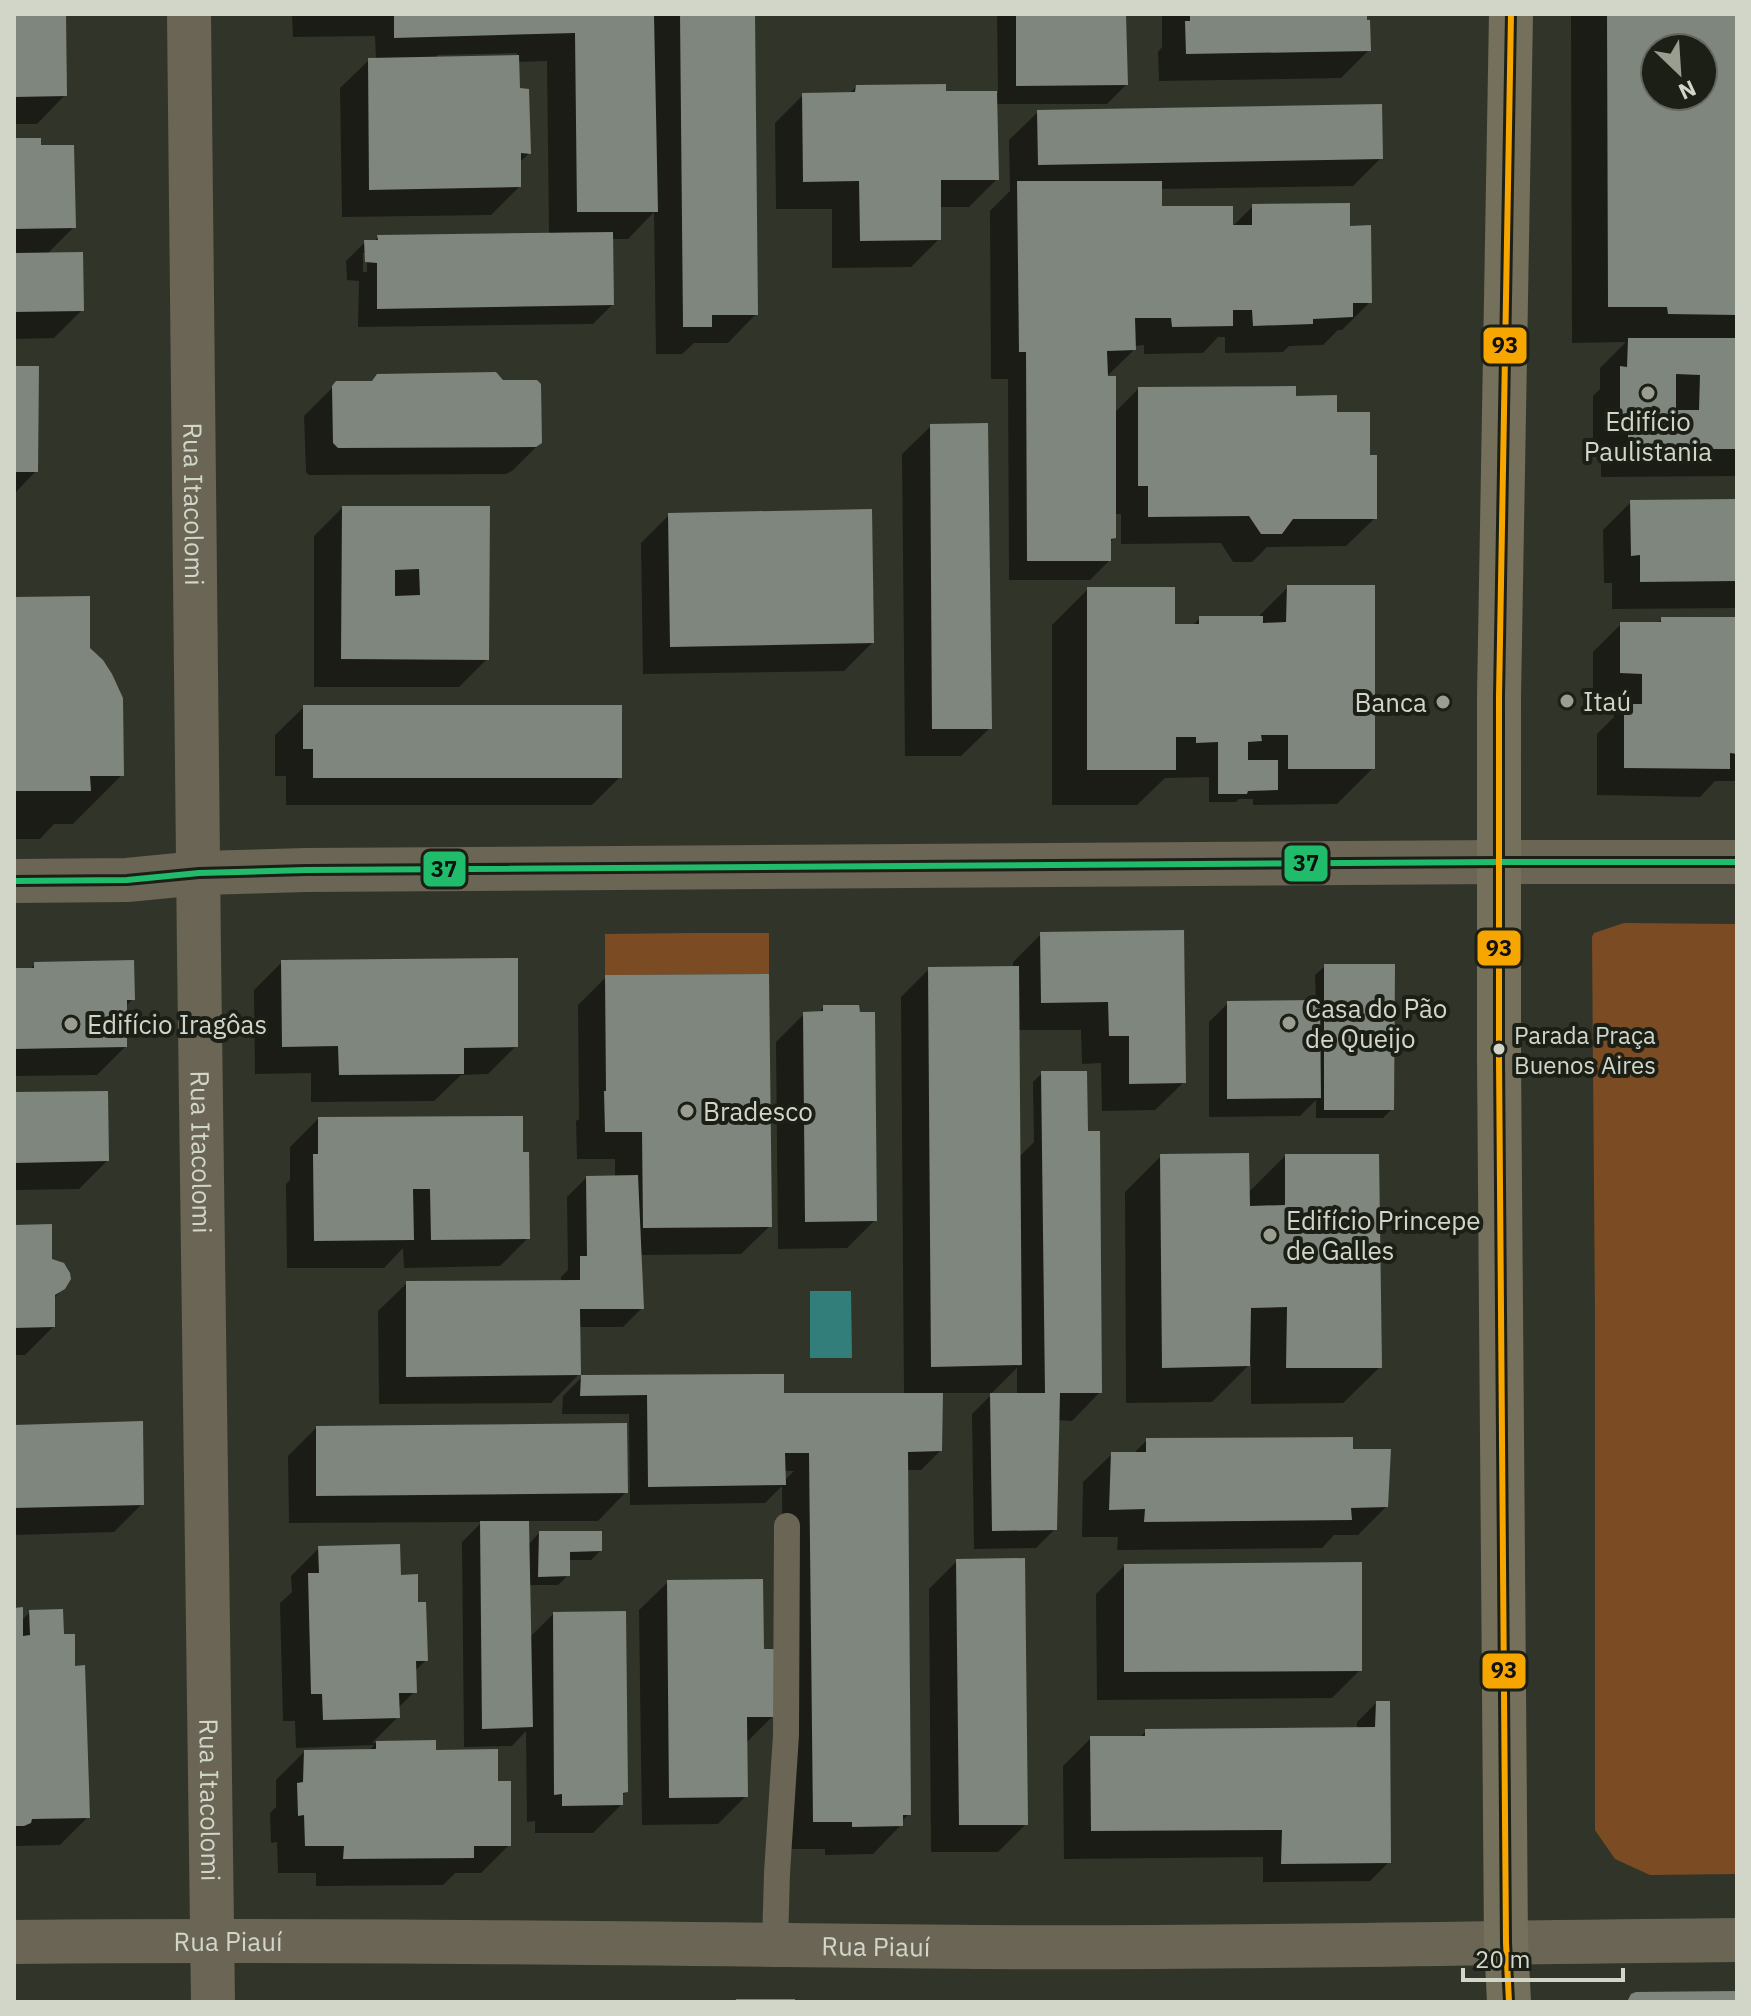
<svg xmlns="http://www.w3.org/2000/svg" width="1751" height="2016" viewBox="0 0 1751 2016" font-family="'IBM Plex Sans',sans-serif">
<rect width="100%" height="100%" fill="#313529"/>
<g fill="#7b4b23">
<polygon points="1624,923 1737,924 1737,1874 1650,1875 1615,1859 1595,1830 1595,1317 1592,937 1594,933"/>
<polygon points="694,933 769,933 769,974 605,975 605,934"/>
</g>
<polygon fill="#327e7a" points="810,1291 851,1291 852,1358 810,1358"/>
<g fill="#0007" fill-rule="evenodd">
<polygon points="14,14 64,14 65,95 37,124 14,124"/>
<path d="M292 14H753L756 314 728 343H694L682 354H656L654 212 628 239H611L612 305 593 324 358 327 359 281 347 280 346 261 365 242H373L378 237 549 234 547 61 517 62 518 90 529 153 519 163V187L491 215 342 217 340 88 369 60 376 59 375 36 293 37ZM517 53V58L437 59V55ZM363 253H367V272H363Z"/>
<polygon points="997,14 1124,14 1126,85 1107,104 995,104 997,179 969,207 939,207 939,239 911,267 832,268 832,209 776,209 775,123 803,95 849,94 856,87 944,93 998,93"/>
<polygon points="1162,14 1365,14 1369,50 1341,78 1159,81 1158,52 1162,47"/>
<path d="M1571 14H1737V476L1601 477V448H1593V396L1600 389V368L1626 342 1572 343ZM1655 48H1703V96H1655Z"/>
<polygon points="1038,112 1381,158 1353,186 1160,189 1160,208 1231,228 1253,206 1348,228 1370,302 1342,330 1338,330 1323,345 1289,346 1283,352 1225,353 1225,337 1218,337 1203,353 1144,354 1144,345 1134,346 1134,350 1105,378 1114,413 1138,389 1294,398 1335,414 1375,518 1346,546 1267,547 1252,562 1233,562 1221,543 1121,544 1121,514 1114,514 1114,538 1109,543 1109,561 1090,580 1009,580 1008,379 991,379 990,211 1010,191 1009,140"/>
<polygon points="14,140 39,147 74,227 46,255 82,310 54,338 14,339"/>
<polygon points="14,368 36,471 14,494"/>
<polygon points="337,383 540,443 512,471 506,474 309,475 306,472 304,416"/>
<polygon points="931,426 990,728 961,756 905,756 902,454"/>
<polygon points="1737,501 1737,608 1612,609 1612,583 1604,583 1603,530 1631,502"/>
<polygon points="342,508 488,508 487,659 459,687 314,687 314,536"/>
<polygon points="669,515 872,643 844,671 643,674 641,543"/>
<polygon points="1288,587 1373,768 1337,804 1253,805 1253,799 1239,799 1236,802 1209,802 1209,777 1165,778 1137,805 1052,805 1052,625 1088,589 1173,626 1192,626 1200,618 1257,618"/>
<polygon points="14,599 88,649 122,775 73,824 54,824 40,839 14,839"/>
<polygon points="1662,619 1737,619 1737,781 1715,781 1700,797 1597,795 1597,734 1614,717 1614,701 1593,700 1593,652 1621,624 1656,624"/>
<polygon points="304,707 620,777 592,805 286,805 286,776 275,776 275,735"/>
<path d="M1182 932 1184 1082 1155 1110 1102 1111 1101 1063 1082 1064 1081 1030H1017L1018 1158 1034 1142 1033 1082 1042 1073 1086 1130 1100 1392 1072 1421 1057 1420 1055 1529 1036 1548 974 1549 972 1414 991 1395H1017V1368L992 1393H941L940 1451 921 1470H906L909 1814 901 1822V1825L873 1854 825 1855V1849H785L782 1486 765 1503 630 1505 629 1414H562L563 1396 582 1377 782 1395H904L901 997 929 969 1013 968V962L1041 934ZM783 1471H794L784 1481Z"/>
<polygon points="282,962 516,1046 488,1074 461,1075 434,1101 311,1102 311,1073 255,1074 254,990"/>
<polygon points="35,964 133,999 125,1007 125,1047 97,1075 14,1076 14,970 29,970"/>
<polygon points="1325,966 1392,1109 1383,1118 1316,1118 1316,1100 1300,1116 1209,1117 1209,1022 1228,1003 1316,1002 1315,975"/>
<polygon points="606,977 770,1226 741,1254 640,1255 642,1308 623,1327 579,1327 579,1374 551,1403 379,1404 378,1311 407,1283 561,1282 561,1277 568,1270 567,1197 586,1178 615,1177 615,1159 577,1159 576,1121 579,1119 578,1005"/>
<polygon points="824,1007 875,1220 847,1248 778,1249 776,1042 804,1014 818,1013"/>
<polygon points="14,1094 107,1161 79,1189 14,1190"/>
<polygon points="318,1119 521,1154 528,1238 500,1266 404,1268 403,1248 384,1268 287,1268 286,1184 290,1180 290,1147"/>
<polygon points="1161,1156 1247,1194 1285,1156 1380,1367 1343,1403 1251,1404 1251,1363 1212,1402 1126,1403 1125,1192"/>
<polygon points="14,1227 64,1288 53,1299 53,1327 25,1355 14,1355"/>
<polygon points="14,1427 142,1504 114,1532 14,1535"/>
<polygon points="316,1428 626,1492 598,1521 527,1521 528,1545 539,1533 600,1551 591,1560 568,1560 568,1575 558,1585 528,1585 529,1638 553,1614 626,1792 621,1797 621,1805 593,1833 535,1833 535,1821 527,1822 526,1731 512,1746 464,1747 462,1542 482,1522 289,1523 288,1456"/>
<polygon points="1147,1440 1351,1451 1386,1507 1358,1535 1334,1535 1322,1548 1117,1550 1118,1537 1082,1537 1083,1482 1112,1454 1133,1454"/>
<polygon points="319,1548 399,1577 416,1604 426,1660 414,1672 414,1692 397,1709 398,1717 372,1743 434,1742 434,1752 496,1783 509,1845 481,1873 455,1873 443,1885 316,1886 316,1873 278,1873 277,1842 271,1843 270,1813 276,1807 276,1780 304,1752 368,1752 374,1745 296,1748 295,1721 283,1721 280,1603 292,1592 291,1576"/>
<polygon points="957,1561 1026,1824 998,1852 931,1852 929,1589"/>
<polygon points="1124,1566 1360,1670 1332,1698 1097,1700 1096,1594"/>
<polygon points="668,1582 773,1716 745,1744 746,1796 718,1824 642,1825 639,1610"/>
<polygon points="14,1610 21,1621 30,1612 62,1636 73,1668 88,1817 60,1845 14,1846"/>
<polygon points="1376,1703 1389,1862 1370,1881 1263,1882 1263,1857 1064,1859 1063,1766 1091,1738 1139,1738 1146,1731 1357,1730 1357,1722"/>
</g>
<g fill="#7f867e" fill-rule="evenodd">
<polygon points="14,14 66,14 67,96 14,97"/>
<polygon points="394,14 654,14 658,212 577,212 575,33 394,38"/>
<polygon points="680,14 755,14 758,315 712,315 712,327 683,327"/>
<polygon points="1016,14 1126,14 1128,85 1016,86"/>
<polygon points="1190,14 1367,14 1367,20 1370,20 1371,51 1186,54 1185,21 1190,21"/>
<path d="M1607 14H1737V315L1668 314 1667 307H1608ZM1655 48H1703V96H1655Z"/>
<polygon points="519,55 520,88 529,89 531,154 521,153 521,187 369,190 368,58"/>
<polygon points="946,84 946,91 997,91 999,180 941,180 941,240 860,241 859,181 803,182 802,93 855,92 856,85"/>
<polygon points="1382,104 1383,159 1038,165 1037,110"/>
<polygon points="14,138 41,138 41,145 74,145 76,228 14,229"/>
<polygon points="1017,181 1162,181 1162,206 1233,206 1233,225 1252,225 1252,204 1350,203 1350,226 1371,225 1372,303 1353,303 1353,317 1313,319 1313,324 1253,326 1252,310 1233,310 1233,326 1172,327 1171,318 1135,318 1136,350 1107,351 1108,376 1116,376 1116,538 1111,539 1111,561 1027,561 1026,352 1019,352"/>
<polygon points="613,232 614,305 377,309 377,263 365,262 364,240 378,240 377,235"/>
<polygon points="83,252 84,311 14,312 14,253"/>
<path d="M1628 338H1737V449H1628V421H1620V366L1627 367ZM1676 374 1700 375 1699 410H1676Z"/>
<polygon points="14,366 39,366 38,472 14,472"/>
<polygon points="496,372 503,380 537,380 541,384 542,443 536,447 338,448 333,443 332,386 336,381 372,381 377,374"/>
<polygon points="1296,386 1296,396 1337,395 1337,412 1370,412 1370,455 1377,455 1377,519 1293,519 1282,534 1261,534 1249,516 1148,517 1148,486 1138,486 1138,387"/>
<polygon points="988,423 992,729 932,729 930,424"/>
<polygon points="1737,499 1737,581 1640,582 1640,555 1631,556 1630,500"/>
<path d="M342 506H490L489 660 341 659ZM419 569 420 595 395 596V570Z"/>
<polygon points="872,509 874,643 670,647 668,513"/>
<polygon points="1287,585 1375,585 1375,769 1288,769 1288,735 1261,735 1262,741 1248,742 1248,760 1278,760 1278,790 1248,791 1247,794 1218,794 1218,742 1196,743 1196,737 1176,737 1176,770 1087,770 1087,587 1175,587 1175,624 1199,624 1199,616 1263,616 1263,623 1286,622"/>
<polygon points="90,596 90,648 103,660 112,674 123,698 124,776 90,776 91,791 14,791 14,597"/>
<polygon points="1661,617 1737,617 1737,754 1730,753 1730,769 1624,768 1624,704 1642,704 1642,674 1620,673 1620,622 1661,622"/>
<polygon points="303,705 622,705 622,778 313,778 313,749 303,749"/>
<polygon points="1184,930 1186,1083 1129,1084 1129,1036 1109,1036 1108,1002 1041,1003 1040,932"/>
<polygon points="518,958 518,1047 464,1048 464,1074 339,1075 338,1046 282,1047 281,960"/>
<polygon points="134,960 135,1000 127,1000 127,1047 14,1049 14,968 34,968 34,962"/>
<polygon points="1324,964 1395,964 1394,1110 1324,1110"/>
<polygon points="1019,966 1022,1365 931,1367 928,967"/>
<polygon points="769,974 772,1227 643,1228 642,1132 605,1132 604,1091 606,1091 605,975"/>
<polygon points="1320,1000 1321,1098 1227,1099 1227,1001"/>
<polygon points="823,1005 859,1005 860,1012 875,1012 877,1221 805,1222 803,1012 823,1011"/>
<polygon points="1041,1071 1087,1071 1088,1131 1100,1131 1102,1393 1060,1393 1057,1530 992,1531 990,1393 1045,1393"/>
<polygon points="108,1091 109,1161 14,1163 14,1092"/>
<polygon points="523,1116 523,1152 529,1152 530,1239 431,1240 430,1189 413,1189 414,1240 314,1241 313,1154 318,1154 318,1117"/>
<polygon points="1249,1153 1250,1206 1285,1205 1285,1154 1379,1154 1382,1368 1286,1368 1287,1307 1251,1308 1250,1366 1162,1368 1160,1154"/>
<polygon points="638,1175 644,1309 580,1309 581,1375 406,1377 406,1281 580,1280 580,1256 587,1256 586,1176"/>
<polygon points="52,1224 52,1259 64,1263 70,1273 71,1279 65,1289 55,1295 55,1327 14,1328 14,1225"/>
<polygon points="784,1374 784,1393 943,1393 942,1451 908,1452 911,1815 903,1815 903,1826 852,1827 852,1822 813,1822 809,1453 785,1453 786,1485 648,1487 647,1395 580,1396 581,1375"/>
<polygon points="143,1421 144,1505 14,1508 14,1425"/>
<polygon points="627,1423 628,1493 316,1496 316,1426"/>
<polygon points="1353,1437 1353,1449 1391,1449 1388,1507 1351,1508 1352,1520 1144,1522 1145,1509 1109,1510 1111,1452 1146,1452 1146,1438"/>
<polygon points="480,1521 529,1521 533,1727 482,1729"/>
<polygon points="539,1531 602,1531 602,1551 570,1552 570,1576 538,1577"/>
<polygon points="400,1544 401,1575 418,1574 418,1602 426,1602 428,1661 416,1661 417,1693 399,1693 400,1718 323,1720 322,1694 311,1694 308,1573 319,1573 318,1546"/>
<polygon points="1025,1558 1028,1825 959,1825 956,1559"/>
<polygon points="1362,1562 1362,1671 1124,1672 1124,1564"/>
<polygon points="763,1579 764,1649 775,1649 775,1717 747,1717 748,1797 669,1798 667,1580"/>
<polygon points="23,1607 23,1636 30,1635 29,1610 63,1609 64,1634 75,1634 75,1666 85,1665 90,1818 32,1819 31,1823 24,1826 14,1826 14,1608"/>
<polygon points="626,1611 628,1792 623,1793 623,1805 562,1806 562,1794 554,1795 553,1612"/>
<polygon points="1376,1701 1390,1701 1391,1863 1281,1864 1282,1830 1091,1831 1090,1736 1145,1736 1145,1729 1375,1727"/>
<polygon points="436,1740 436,1750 498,1749 498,1781 511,1781 511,1846 474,1846 474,1858 343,1859 344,1846 305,1846 304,1815 298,1816 297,1783 303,1782 304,1750 376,1749 376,1741"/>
<polygon points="1737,1991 1737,2002 1627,2002 1631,1994 1636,1992"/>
<rect x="736" y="1999" width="59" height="3"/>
</g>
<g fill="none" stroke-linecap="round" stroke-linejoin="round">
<polyline stroke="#6a6555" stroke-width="26" points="775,1944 777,1873 786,1735 787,1526"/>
<g stroke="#6a6555" stroke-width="44">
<path id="s1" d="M189 14 199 953 213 2002"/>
<polyline points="14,881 127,880 199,873 306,870 1501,862 1737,862"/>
<path id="s2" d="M14 1942C337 1939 660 1944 984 1947 1235 1949 1486 1942 1737 1940"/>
</g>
<polyline stroke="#75705b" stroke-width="44" points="1509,2002 1506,1943 1499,1058 1499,697 1511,14"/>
<defs>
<polyline id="bus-1" points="14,881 127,880 199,873 306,870 1501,862 1737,862"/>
<polyline id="bus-2" points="1509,2002 1506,1943 1499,1058 1499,697 1511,14"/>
</defs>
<use href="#bus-1" stroke="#1c1f16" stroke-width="12"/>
<use href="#bus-2" stroke="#1c1f16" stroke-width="12"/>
<use href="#bus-1" stroke="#20bc6c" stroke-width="6"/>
<use href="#bus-2" stroke="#f7a600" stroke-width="6"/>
</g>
<g fill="#999e91" stroke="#1c1f16" stroke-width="3">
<circle cx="1648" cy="393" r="8"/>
<circle cx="1567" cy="701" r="8"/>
<circle cx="1443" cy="702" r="8"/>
<circle cx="1289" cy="1023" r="8"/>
<circle cx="71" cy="1024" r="8"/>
<circle cx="687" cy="1111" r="8"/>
<circle cx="1270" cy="1235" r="8"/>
</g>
<circle fill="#d1d6c9" stroke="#1c1f16" stroke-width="3" cx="1499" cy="1049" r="7"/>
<g text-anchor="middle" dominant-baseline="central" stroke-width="8" stroke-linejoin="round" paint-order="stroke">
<g font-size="24" fill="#d1d6c9" stroke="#1c1f16" text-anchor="start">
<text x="1514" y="1035">Parada Praça<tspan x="1514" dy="30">Buenos Aires</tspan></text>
</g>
<g font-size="26" fill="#d1d6c9" stroke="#1c1f16" text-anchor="start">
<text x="1648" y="421" text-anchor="middle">Edifício<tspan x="1648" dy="30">Paulistania</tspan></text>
<text x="1583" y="701">Itaú</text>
<text x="1427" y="702" text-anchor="end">Banca</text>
<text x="1305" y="1008">Casa do Pão<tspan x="1305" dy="30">de Queijo</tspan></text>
<text x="87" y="1024">Edifício Iragôas</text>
<text x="703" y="1111">Bradesco</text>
<text x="1286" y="1220">Edifício Princepe<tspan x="1286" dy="30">de Galles</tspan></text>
</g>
<g font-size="26" fill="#d1d6c9" stroke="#1c1f16">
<text stroke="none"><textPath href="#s1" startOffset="490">Rua Itacolomi</textPath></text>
<text stroke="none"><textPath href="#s1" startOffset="1138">Rua Itacolomi</textPath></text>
<text stroke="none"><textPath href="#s1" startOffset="1786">Rua Itacolomi</textPath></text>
<text stroke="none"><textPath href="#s2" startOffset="214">Rua Piauí</textPath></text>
<text stroke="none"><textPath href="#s2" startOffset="862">Rua Piauí</textPath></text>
</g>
</g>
<g stroke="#1c1f16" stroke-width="3">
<rect x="1482" y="326" width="46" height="39" rx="8" fill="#f7a600"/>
<rect x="1283" y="844" width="46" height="39" rx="8" fill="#20bc6c"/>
<rect x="422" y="850" width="45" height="38" rx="8" fill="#20bc6c"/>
<rect x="1476" y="929" width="46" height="38" rx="8" fill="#f7a600"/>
<rect x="1481" y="1652" width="46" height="38" rx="8" fill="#f7a600"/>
</g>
<g font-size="22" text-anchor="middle" font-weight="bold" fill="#111">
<text x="1505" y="353">93</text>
<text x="1306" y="871">37</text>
<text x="444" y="877">37</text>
<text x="1499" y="956">93</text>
<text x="1504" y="1678">93</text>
</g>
<rect width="1751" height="2016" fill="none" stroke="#d1d6c9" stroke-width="32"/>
<g transform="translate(1679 72) rotate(155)"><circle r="38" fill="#1c1f16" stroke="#64685e" stroke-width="2"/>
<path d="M0-6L14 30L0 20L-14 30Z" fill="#999e91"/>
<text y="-12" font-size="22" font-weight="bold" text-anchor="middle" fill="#d1d6c9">N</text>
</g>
<path d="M1463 1968v12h160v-12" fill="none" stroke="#d1d6c9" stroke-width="4"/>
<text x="1475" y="1968" font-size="24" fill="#d1d6c9" stroke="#1c1f16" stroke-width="6" paint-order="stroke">20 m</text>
</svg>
